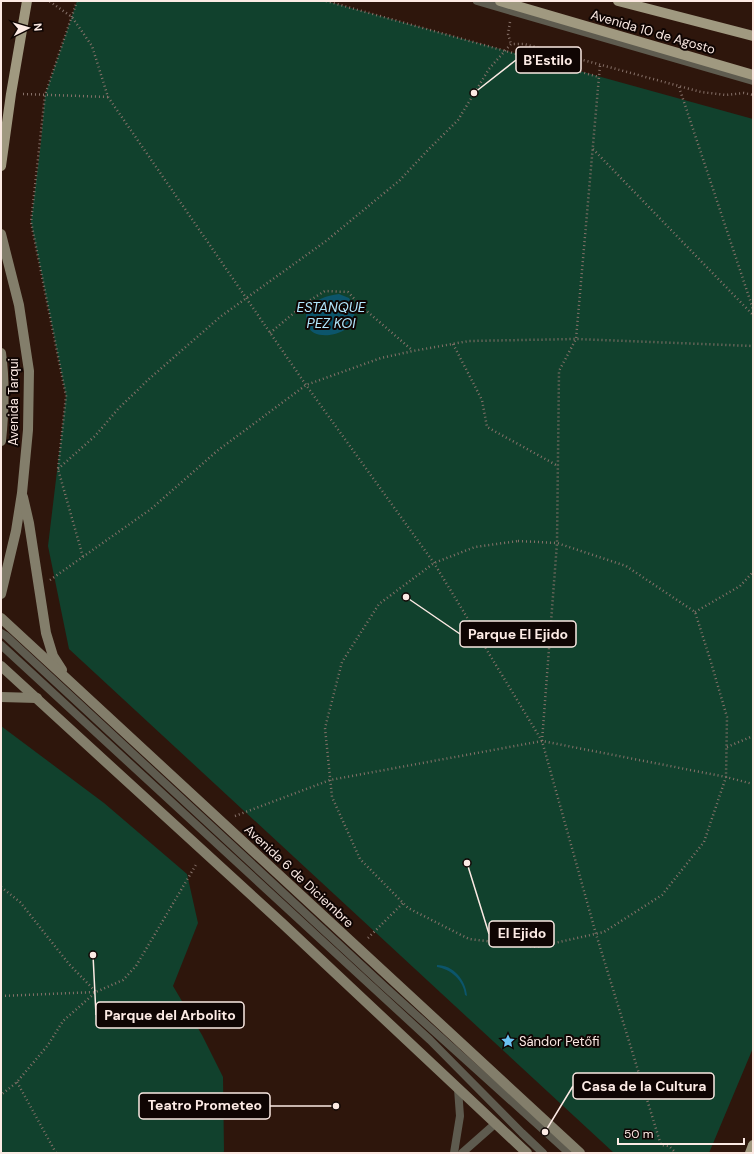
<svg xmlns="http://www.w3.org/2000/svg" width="754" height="1154" viewBox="0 0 754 1154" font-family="'DM Sans',sans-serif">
<rect width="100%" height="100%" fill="#2e160c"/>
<g fill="#11412d">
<polygon points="77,1 326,1 753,119 753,1048 709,1153 614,1153 69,649 48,546 66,396 31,222 41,141 45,95"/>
<polygon points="1,726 104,803 187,874 198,923 173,986 202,1035 223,1077 224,1151 223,1153 1,1153"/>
</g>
<g fill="#0c556b">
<path d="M339 294 349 298C352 303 356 310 354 316 353 319 349 327 346 329 336 336 313 340 307 325 306 321 306 314 306 310 315 299 326 296 339 294Z"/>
<path d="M437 965C453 965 466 980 467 996L465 995C464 981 451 969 437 967Z"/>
</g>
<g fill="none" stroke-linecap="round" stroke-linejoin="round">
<g stroke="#87726a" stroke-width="2.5" stroke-dasharray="1 3" stroke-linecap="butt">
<polyline points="77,1 45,95 31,222 66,396 58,469 83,557"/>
<polyline points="326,1 599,77"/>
<polyline points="510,22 508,34 511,44"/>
<polyline points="679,87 753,309"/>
<polyline points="23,94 108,97 92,46 72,17 49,1"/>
<polyline points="108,97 306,385 434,563 542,741 596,934 661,1145 669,1146 676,1153"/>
<polyline points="593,149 753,315"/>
<polyline points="270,333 307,302 325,291 348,292 362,307 412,350"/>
<polyline points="453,344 482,400 487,427 558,466"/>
<polyline points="58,469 95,436 118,409 149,379 220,317 326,241 400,180 427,151 458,120 489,69 511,44 524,44 701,92 726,95 744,93 753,95"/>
<polygon points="518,541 557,543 626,566 695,612 710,659 727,717 726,777 704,842 662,895 604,932 537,947 469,939 408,908 360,859 332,797 325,728 342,662 379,604 434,563 475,547"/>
<polyline points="50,580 151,509 217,451 306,385 381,358 413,351 469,341 576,339 753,346"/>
<polyline points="695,612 740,586 753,572"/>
<polyline points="542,741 557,543 559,371 576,339 600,65"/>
<polyline points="727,747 753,736"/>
<polyline points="235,816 330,780 542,741 726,777 753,784"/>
<polyline points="1,887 20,902 69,964 96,992 63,1021 48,1045 17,1082 1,1095"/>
<polyline points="368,938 403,903"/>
<polyline points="1,996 96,992 123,980 136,966 197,863"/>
<polyline points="17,1082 56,1153"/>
</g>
<g stroke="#5e5b4f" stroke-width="8">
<polyline points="477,1 753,81"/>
<polyline points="1,633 6,636 385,987 569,1153"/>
<polyline points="1,645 430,1040 522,1133 543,1153"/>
<polyline points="454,1153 460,1116 458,1089"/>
<polyline points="462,1153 496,1123"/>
</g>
<g stroke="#837e6b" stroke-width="10">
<polyline points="1,234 19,305 29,371 28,430 22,493 16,531 1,594"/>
<path d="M1 353C5 382 4 412 1 441"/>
<polyline points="23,497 29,523 46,633 53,656 62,670"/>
<polyline points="1,618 580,1153"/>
<polyline points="1,666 283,924 527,1153"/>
<polyline points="1,697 37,698"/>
</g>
<g stroke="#a09980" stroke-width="10">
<polyline points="500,1 753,75"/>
<polyline points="618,1 753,36"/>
<polyline points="1,166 11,94 27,1"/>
<polyline points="750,1153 753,1145"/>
</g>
</g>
<defs>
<symbol id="sight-bare" viewBox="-9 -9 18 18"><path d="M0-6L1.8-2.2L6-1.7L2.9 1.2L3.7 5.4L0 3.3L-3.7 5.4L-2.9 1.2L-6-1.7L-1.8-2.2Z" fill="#6bc3f2" stroke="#0f0503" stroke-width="2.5" paint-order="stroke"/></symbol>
</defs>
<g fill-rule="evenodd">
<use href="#sight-bare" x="498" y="1031" width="20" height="20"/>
</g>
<g text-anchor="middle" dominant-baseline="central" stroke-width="4" stroke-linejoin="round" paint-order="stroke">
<g font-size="13" fill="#fceae4" stroke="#0f0503">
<text transform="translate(653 32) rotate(16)">Avenida 10 de Agosto</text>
<text transform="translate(13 402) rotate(-90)">Avenida Tarqui</text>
<text transform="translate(299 876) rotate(43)">Avenida 6 de Diciembre</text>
</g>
<g font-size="13" fill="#fceae4" stroke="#0f0503" text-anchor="start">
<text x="519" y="1041">Sándor Petőfi</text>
</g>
<g font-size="14" font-style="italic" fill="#b1e7fd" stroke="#0f0503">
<text x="331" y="307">ESTANQUE<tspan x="331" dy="16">PEZ KOI</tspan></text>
</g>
</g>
<path fill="none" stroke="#fceae4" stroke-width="1.5" d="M474 93L516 60M406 597L460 634M467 863L489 934M93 955L96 1015M545 1132L573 1086M336 1106L270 1106"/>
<g fill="#fceae4" stroke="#0f0503" stroke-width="1.5">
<circle cx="474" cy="93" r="4"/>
<circle cx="406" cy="597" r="4"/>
<circle cx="467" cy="863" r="4"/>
<circle cx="93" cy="955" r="4"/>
<circle cx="545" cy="1132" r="4"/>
<circle cx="336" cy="1106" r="4"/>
</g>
<g fill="#0f0503" stroke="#fceae4" stroke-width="1.5">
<rect x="516" y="47" width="65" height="26" rx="4"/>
<rect x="460" y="621" width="116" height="26" rx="4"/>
<rect x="489" y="921" width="65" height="26" rx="4"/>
<rect x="96" y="1002" width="148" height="26" rx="4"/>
<rect x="573" y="1073" width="141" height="26" rx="4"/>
<rect x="139" y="1093" width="131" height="26" rx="4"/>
</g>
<g font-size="14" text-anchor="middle" font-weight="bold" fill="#fceae4">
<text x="548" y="65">B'Estilo</text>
<text x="518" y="639">Parque El Ejido</text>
<text x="522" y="938">El Ejido</text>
<text x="170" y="1020">Parque del Arbolito</text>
<text x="644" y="1091">Casa de la Cultura</text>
<text x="205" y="1110">Teatro Prometeo</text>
</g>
<rect width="754" height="1154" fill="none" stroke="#fceae4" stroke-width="4"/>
<g transform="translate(28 28) rotate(85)" stroke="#0f0503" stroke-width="3" paint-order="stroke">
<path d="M0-3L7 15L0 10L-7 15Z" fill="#fceae4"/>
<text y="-6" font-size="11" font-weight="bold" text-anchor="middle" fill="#fceae4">N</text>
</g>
<path d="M618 1138v6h126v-6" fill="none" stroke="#fceae4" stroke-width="2"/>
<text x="624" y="1138" font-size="12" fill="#fceae4" stroke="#0f0503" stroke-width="3" paint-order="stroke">50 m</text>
</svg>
